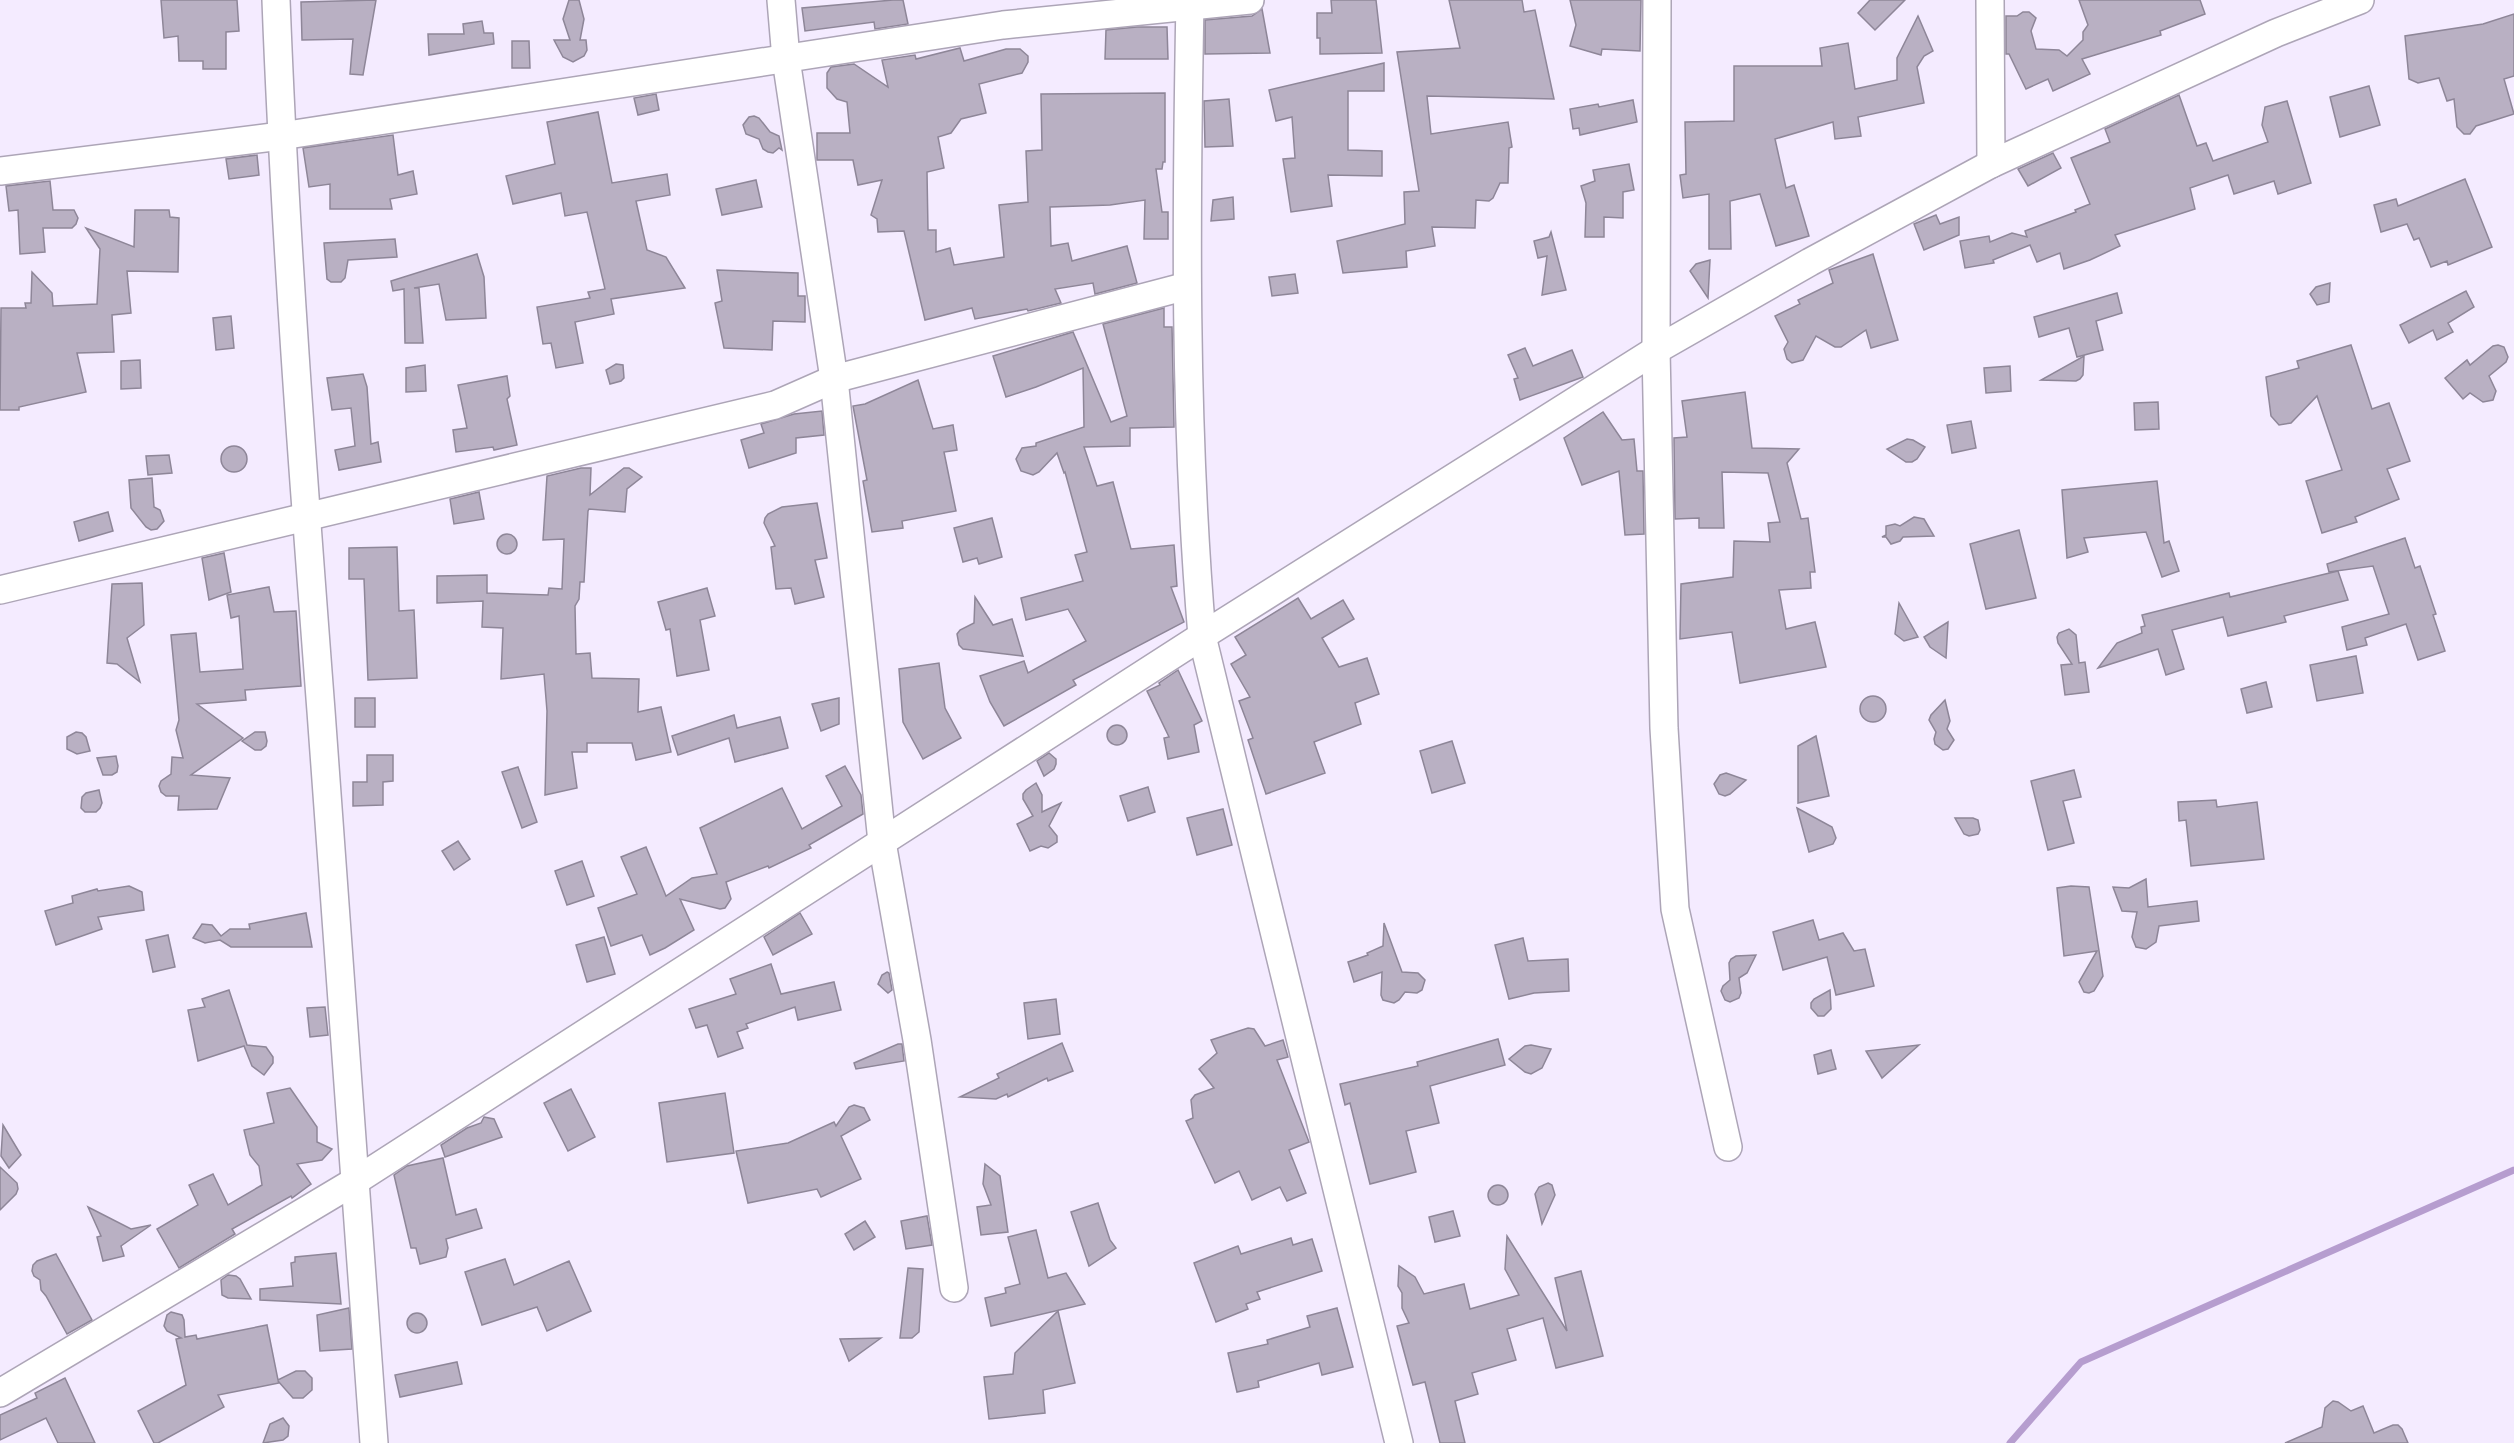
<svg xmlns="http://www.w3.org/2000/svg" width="2514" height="1443" viewBox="0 0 2514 1443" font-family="'Archivo Narrow',sans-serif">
<rect width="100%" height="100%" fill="#f4ebff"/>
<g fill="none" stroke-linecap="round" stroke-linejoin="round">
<polyline stroke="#b69dcf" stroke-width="7" points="2010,1443 2081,1362 2514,1170"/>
</g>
<g fill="#b9b0c3" stroke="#8e8698" stroke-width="1.5">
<polygon points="161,0 237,0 239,31 226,32 226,69 203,69 203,61 179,61 178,36 164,38"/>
<polygon points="376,0 363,75 350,74 353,39 302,40 301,2"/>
<polygon points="569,0 579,0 584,19 580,40 586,40 587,50 584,56 573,62 563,57 554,40 570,40 563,19"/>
<polygon points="893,0 903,0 908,24 875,29 874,22 805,31 802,8"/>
<polygon points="1331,0 1376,0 1382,53 1320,54 1320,38 1317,38 1317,13 1332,13"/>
<polygon points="1449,0 1522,0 1524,12 1535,10 1554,99 1427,96 1431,134 1508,122 1512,147 1509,148 1508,183 1500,183 1493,198 1489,201 1476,200 1475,228 1432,227 1435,246 1406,251 1407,267 1343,273 1337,241 1405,224 1404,192 1419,191 1397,52 1460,48"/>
<polygon points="1570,0 1641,0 1640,51 1602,49 1601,55 1570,46 1576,25"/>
<polygon points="1870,0 1905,0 1875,30 1858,13"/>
<polygon points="2079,0 2200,0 2205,14 2160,31 2161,35 2082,59 2090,74 2053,91 2048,79 2026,89 2009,54 2006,54 2006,16 2017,16 2023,12 2029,12 2036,18 2031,31 2036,49 2059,50 2067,56 2083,40 2083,32 2088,25"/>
<polygon points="1262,9 1270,53 1205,54 1205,20 1252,16"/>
<polygon points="2514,14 2514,76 2504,79 2514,114 2476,126 2470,134 2464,134 2457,127 2454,99 2447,101 2439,78 2418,83 2409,79 2405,36 2483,24"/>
<polygon points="1918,16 1933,51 1924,56 1917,67 1924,103 1858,117 1861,136 1835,139 1833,122 1775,139 1786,188 1794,185 1809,236 1776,246 1760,194 1730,201 1731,249 1709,249 1709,194 1683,198 1680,175 1686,174 1685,122 1734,121 1734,66 1822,66 1820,48 1848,43 1855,89 1897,80 1897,58"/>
<polygon points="482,21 484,33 493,33 494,44 429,55 428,34 464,34 463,24"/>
<polygon points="1137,27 1167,27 1168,59 1105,59 1106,30"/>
<polygon points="512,41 529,41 530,68 512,68"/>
<polygon points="960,48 964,61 1006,49 1020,49 1028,56 1028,62 1022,73 979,84 986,113 961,119 951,133 938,137 944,168 927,172 928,230 936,230 936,252 950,248 954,265 1004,257 999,205 1028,202 1026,151 1042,150 1041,94 1165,93 1165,162 1163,162 1162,169 1156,169 1162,212 1168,212 1168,239 1144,239 1145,200 1110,205 1050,207 1051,246 1068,243 1072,261 1127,246 1137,283 1095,294 1093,283 1055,289 1061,303 1028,311 1027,309 975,319 972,308 925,320 904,231 878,232 877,219 871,215 882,180 858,185 853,160 817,160 817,133 850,133 847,102 837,99 827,88 827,73 831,67 854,64 888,87 882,60 915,55 916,59"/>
<polygon points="1384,63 1384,91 1348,91 1348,150 1382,151 1382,176 1328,175 1332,206 1291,212 1283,159 1295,158 1292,117 1276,121 1269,90"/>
<polygon points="2369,86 2380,125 2340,137 2330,97"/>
<polygon points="656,94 659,110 638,115 634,98"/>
<polygon points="2179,95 2197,146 2206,143 2213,161 2268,142 2262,125 2265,107 2287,101 2311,183 2278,194 2274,181 2234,194 2228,175 2190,188 2195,209 2115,235 2120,246 2090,260 2064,269 2060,253 2037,262 2030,245 1993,260 1994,263 1965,268 1960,241 1989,236 1990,242 2012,233 2027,237 2025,231 2076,212 2075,210 2090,204 2071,158 2110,142 2105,129"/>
<polygon points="1229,99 1233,146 1205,147 1204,101"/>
<polygon points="1633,100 1637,122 1580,135 1579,128 1573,129 1570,109 1598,104 1599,107"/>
<polygon points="598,112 612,183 667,174 670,195 636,201 647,250 666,257 685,288 611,299 614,314 575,322 583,363 556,368 551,343 543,344 537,307 590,298 588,292 605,289 587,212 565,216 561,193 513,204 506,176 555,164 547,122"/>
<polygon points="754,116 759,118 770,132 779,136 782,150 779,148 773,153 768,152 763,149 759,139 746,134 743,125 749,117"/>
<polygon points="393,135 398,175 413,171 417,194 390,199 392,209 330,209 330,184 309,187 303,148"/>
<polygon points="2053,153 2061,168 2028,186 2018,169"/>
<polygon points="257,155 259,175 229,179 226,159"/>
<polygon points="1629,164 1634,190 1623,192 1623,218 1604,217 1604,237 1585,237 1586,203 1581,186 1595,181 1593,170"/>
<polygon points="2465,179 2492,247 2448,265 2447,261 2431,267 2419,238 2414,240 2407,224 2381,232 2374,205 2396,199 2398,206"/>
<polygon points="756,180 762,207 722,215 716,189"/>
<polygon points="50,181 53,210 74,210 78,218 76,224 72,228 43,228 45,252 20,254 18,210 9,211 6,186"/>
<polygon points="1233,197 1234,219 1211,221 1213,200"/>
<polygon points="135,210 169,210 170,217 179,218 178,272 127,271 131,313 112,315 114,352 77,353 86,392 19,407 19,410 0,410 1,308 26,308 25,303 31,303 32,272 52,293 53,306 97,304 100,249 86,228 134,247"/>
<polygon points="1936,215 1940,224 1959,217 1959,235 1924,250 1914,224"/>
<polygon points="1551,232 1566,290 1542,295 1547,256 1538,258 1534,241 1549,237"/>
<polygon points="395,239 397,257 348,260 345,278 341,282 331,282 327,279 324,243"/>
<polygon points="477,254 484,277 486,318 446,320 439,284 414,288 419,288 423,343 405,343 404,289 393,291 391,281"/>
<polygon points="1873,254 1898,340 1871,348 1866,330 1841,347 1835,347 1816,336 1803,360 1792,363 1787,359 1784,349 1788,342 1775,316 1800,304 1798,300 1833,283 1829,270"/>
<polygon points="1710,260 1708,298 1690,271 1696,264"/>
<polygon points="717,270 798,273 798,296 805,296 805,322 773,321 772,350 724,348 715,303 722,301"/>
<polygon points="1295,274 1298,293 1272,296 1269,277"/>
<polygon points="2330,283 2329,302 2317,305 2310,294 2316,287"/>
<polygon points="2466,291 2474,307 2448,323 2453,332 2437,340 2433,330 2409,343 2400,325"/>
<polygon points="2117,293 2122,313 2096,321 2103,350 2077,357 2069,328 2039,337 2034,317"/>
<polygon points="1164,308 1164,327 1172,327 1174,427 1130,428 1130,446 1084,447 1097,486 1113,482 1131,549 1174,545 1177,586 1171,587 1184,622 1073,680 1076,685 1004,726 990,702 980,676 1024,661 1028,673 1086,641 1068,609 1026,620 1021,598 1083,581 1075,555 1087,552 1065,472 1064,473 1057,453 1039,472 1033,475 1021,471 1016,459 1022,448 1036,446 1036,443 1084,427 1083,368 1036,387 1006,397 993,356 1073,332 1111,422 1127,416 1103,324"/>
<polygon points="231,316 234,348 216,350 213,318"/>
<polygon points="2351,345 2372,409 2389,403 2410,461 2387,469 2399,499 2355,517 2357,522 2322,533 2306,481 2342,470 2317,396 2291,423 2279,425 2271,416 2266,377 2299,368 2297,361"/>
<polygon points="2498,345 2504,347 2508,357 2506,362 2489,376 2496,391 2493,400 2483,402 2470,393 2463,399 2445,378 2467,360 2470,365 2493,346"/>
<polygon points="1525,348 1533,366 1572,350 1583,377 1520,400 1514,379 1518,378 1508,355"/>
<polygon points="2084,356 2083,375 2080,379 2076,381 2041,380"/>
<polygon points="140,360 141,388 121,389 121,361"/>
<polygon points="616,364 623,365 624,378 621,381 610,384 606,370"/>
<polygon points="425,365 426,391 406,392 406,368"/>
<polygon points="2010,366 2011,391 1986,393 1984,368"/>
<polygon points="363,374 367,387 371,444 378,442 381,462 339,470 335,450 355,446 351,408 332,410 327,378"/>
<polygon points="507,376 510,396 507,399 517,445 494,450 493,447 456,452 453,430 467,428 458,385"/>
<polygon points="918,380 933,429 953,425 957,450 944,452 956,511 902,521 903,528 872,532 863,481 867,480 853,406 865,404"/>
<polygon points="1745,392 1752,448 1799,449 1787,463 1801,519 1808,518 1815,572 1810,572 1811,588 1779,590 1786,629 1815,622 1826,667 1740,683 1732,632 1680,639 1681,584 1733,577 1734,541 1770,542 1768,523 1780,522 1768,473 1722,472 1724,528 1699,528 1699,518 1675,519 1674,438 1687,437 1682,401"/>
<polygon points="2158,402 2159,429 2135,430 2134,403"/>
<polygon points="822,411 824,435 796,438 796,453 749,468 741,440 764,433 761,424 794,414"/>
<polygon points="1603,412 1622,440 1634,439 1637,471 1643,471 1644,534 1625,535 1619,471 1582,485 1564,438"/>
<polygon points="1971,421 1976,448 1952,453 1947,425"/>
<polygon points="1907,439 1913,440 1925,447 1917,459 1912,462 1906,462 1887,449"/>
<circle cx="234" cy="459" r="13"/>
<polygon points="169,455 172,473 148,475 146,456"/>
<polygon points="581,468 591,468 590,495 624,468 629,468 642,477 627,489 625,512 589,509 588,511 584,582 580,582 579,599 575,606 576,654 590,653 592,678 639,679 638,712 661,707 671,752 636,760 632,743 587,743 587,752 572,752 577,788 545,795 547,711 544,674 501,679 503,628 482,627 483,601 437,603 437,576 487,575 487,593 548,595 549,588 562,589 564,539 543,540 547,476"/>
<polygon points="152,478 154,507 160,510 164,521 157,529 151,530 146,527 131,508 129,480"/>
<polygon points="2157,481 2164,543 2169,541 2179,571 2162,577 2146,532 2084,538 2088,552 2067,558 2062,490"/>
<polygon points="479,492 484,519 454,524 450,499"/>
<polygon points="817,503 827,558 815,560 824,597 795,604 791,588 776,589 771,547 775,546 764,523 765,518 768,514 782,507"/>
<polygon points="108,512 113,531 79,541 74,522"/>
<polygon points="1914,517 1924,519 1934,536 1903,537 1900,541 1891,544 1886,537 1882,537 1886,535 1886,526 1895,524 1900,526"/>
<polygon points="992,518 1002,557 979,564 977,558 963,562 954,528"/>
<polygon points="2019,530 2036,598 1986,609 1970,544"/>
<circle cx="507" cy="544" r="10"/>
<polygon points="2405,538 2415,568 2420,566 2436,614 2433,615 2445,651 2418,660 2406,624 2365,638 2367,645 2347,650 2342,627 2389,614 2373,566 2329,572 2327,564"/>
<polygon points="397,547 399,611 414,610 417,678 368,680 364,579 349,579 349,548"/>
<polygon points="224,553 231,592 209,600 202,558"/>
<polygon points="2338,571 2348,600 2284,616 2286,622 2228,636 2223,617 2172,630 2184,669 2166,675 2158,649 2098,668 2117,643 2142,633 2141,627 2145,626 2142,615 2229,593 2230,597"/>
<polygon points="142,583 144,625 127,638 140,682 117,664 107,663 112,584"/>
<polygon points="269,587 274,612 296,611 301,686 245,690 246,700 197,704 243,738 191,775 230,778 217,809 178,810 179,796 166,796 161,792 159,786 161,781 171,774 172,757 183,758 176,730 179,720 171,635 196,633 200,672 243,669 239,616 231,618 227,595"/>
<polygon points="707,588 715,616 700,620 709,670 677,676 670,629 666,630 658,602"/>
<polygon points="975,597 993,625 1012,619 1023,656 963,649 959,645 957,634 960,630 974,623"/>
<polygon points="1298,598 1311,619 1343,600 1354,619 1322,638 1339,667 1367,658 1379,694 1355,703 1361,724 1314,742 1325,773 1266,794 1248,740 1253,738 1239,701 1250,697 1231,664 1246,655 1235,637"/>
<polygon points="1899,603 1918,637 1904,641 1895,634"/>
<polygon points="1948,622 1946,658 1930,647 1924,637"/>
<polygon points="2069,629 2076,635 2079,663 2085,662 2089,692 2065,695 2061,665 2072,664 2058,643 2057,637 2059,633"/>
<polygon points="2356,656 2363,693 2317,701 2310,665"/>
<polygon points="939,663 945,708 961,738 923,759 903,722 899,669"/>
<polygon points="1178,670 1202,721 1194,725 1199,752 1168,759 1164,738 1169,737 1147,691 1160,685 1159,683"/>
<polygon points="2266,682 2272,707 2247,713 2241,689"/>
<circle cx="1873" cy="709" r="13"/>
<rect x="355" y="698" width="20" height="29"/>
<polygon points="839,698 839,724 821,731 812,704"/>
<polygon points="1945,700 1950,721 1947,729 1954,740 1948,749 1943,750 1935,744 1934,739 1936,732 1929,720 1931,715"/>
<polygon points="734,715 737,728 780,717 788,748 735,762 729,738 678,755 672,736"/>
<circle cx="1117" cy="735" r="10"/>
<polygon points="76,732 82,733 86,737 90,751 77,754 67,749 67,737"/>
<polygon points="255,732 265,732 267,741 266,746 261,750 255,750 242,741"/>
<polygon points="1816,736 1829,796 1798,803 1798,746"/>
<polygon points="1452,741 1465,783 1432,793 1420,751"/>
<polygon points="1049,753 1056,759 1056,764 1054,769 1044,776 1037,761"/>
<polygon points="367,755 393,755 393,781 383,782 383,805 353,806 353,782 367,782"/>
<polygon points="116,756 118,766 117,772 112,775 103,775 97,758"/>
<polygon points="845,766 861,795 863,814 809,845 811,848 769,868 768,866 726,882 731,899 725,908 720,909 680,899 694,930 665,948 650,955 642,935 611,946 598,908 637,894 621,857 646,847 666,896 692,878 717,874 700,828 782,788 802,829 842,806 826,776"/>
<polygon points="518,767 537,822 522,828 502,772"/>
<polygon points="2074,770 2081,797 2063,801 2074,843 2048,850 2031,781"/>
<polygon points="1726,773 1746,780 1730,794 1725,796 1719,794 1714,784 1720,775"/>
<polygon points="1036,783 1042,795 1042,812 1061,803 1049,826 1057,836 1057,842 1048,848 1041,846 1030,851 1017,824 1033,816 1023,799 1023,794 1026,790"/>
<polygon points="1148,787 1155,812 1128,821 1120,796"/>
<polygon points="99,790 102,803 100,808 96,812 85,812 81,808 82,797 86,793"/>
<polygon points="2216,800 2217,807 2257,802 2264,859 2191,866 2186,820 2179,821 2178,802"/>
<polygon points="1797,808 1832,827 1836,838 1833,844 1809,852"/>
<polygon points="1223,809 1232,845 1197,855 1187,818"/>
<polygon points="1955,818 1973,818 1978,820 1980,830 1978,834 1969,836 1964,834"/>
<polygon points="458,841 470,859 454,870 442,851"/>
<polygon points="582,861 594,896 567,905 555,871"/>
<polygon points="2146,879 2148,907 2197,901 2199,921 2159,926 2156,942 2146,949 2136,947 2132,937 2137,912 2122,911 2113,887 2129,888"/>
<polygon points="129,886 142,892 144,910 98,917 102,929 56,945 45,911 73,903 72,896 97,889 98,891"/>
<polygon points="2071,886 2089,887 2103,976 2094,991 2089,993 2084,992 2079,982 2097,951 2064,956 2057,888"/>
<polygon points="306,913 312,947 231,947 220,940 205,943 193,938 202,924 212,925 221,936 230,929 250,929 249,924"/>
<polygon points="800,913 812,934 773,955 764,937"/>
<polygon points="1813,920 1819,940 1843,933 1854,951 1865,949 1874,986 1836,995 1827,957 1783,970 1773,932"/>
<polygon points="1384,923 1402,972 1418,973 1425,980 1422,990 1417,993 1405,992 1399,1000 1394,1003 1383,1000 1381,995 1382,972 1354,982 1348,962 1368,955 1367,953 1383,946"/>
<polygon points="168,935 175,967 153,972 146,940"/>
<polygon points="604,937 615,974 587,982 576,945"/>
<polygon points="1523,938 1528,961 1568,959 1569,991 1534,993 1509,999 1495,945"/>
<polygon points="1756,955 1747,973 1739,978 1741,993 1739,998 1730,1002 1725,1000 1721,991 1723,986 1730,980 1729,963 1731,959 1736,956"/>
<polygon points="771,964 781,994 834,982 841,1010 798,1020 795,1007 746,1024 748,1028 737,1032 743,1048 718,1057 707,1025 696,1028 689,1009 736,994 730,979"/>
<polygon points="887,972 889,973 892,990 888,993 878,984 882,975"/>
<polygon points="229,990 247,1045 266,1047 273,1057 273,1063 264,1075 252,1066 244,1046 198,1061 188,1010 205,1007 202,999"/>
<polygon points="1830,990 1831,1009 1824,1016 1818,1016 1811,1008 1811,1003 1814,999"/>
<polygon points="1056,999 1060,1034 1028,1039 1024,1003"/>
<polygon points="325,1007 328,1035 310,1037 307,1008"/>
<polygon points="1248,1028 1254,1029 1265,1046 1283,1040 1288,1057 1277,1060 1309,1142 1289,1150 1306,1193 1287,1201 1280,1187 1252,1200 1239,1171 1215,1183 1186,1121 1193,1118 1191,1100 1195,1095 1214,1088 1199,1069 1217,1053 1211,1040"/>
<polygon points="1498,1039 1505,1065 1430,1086 1439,1123 1406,1131 1416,1172 1370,1184 1350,1103 1345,1105 1340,1084 1418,1066 1417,1062"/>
<polygon points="1062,1043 1073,1071 1048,1081 1047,1078 1008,1097 1007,1094 996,1099 960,1097 999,1078 997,1074"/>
<polygon points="898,1044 902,1044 904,1061 856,1069 854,1063"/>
<polygon points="1531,1045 1551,1049 1542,1068 1531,1074 1525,1072 1509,1059 1525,1046"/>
<polygon points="1919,1045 1882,1078 1866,1051"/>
<polygon points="1831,1050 1836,1069 1818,1074 1814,1055"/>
<polygon points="290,1088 317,1127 317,1142 332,1149 322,1160 297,1164 311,1184 292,1198 291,1196 232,1229 235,1234 179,1268 157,1229 198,1205 189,1185 213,1174 228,1205 262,1185 259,1166 250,1155 244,1130 274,1123 267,1093"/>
<polygon points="571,1089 595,1137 568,1151 544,1103"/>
<polygon points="725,1093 734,1153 667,1162 659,1103"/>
<polygon points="854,1105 864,1108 870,1120 841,1136 861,1179 821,1197 817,1189 748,1203 736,1151 788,1143 834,1122 836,1126 849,1107"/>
<polygon points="484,1117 494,1119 502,1137 445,1157 441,1145 467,1128 481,1123"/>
<polygon points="3,1125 21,1155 9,1168 1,1156"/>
<polygon points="443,1158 456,1215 476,1209 482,1228 446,1239 448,1248 446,1257 420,1264 416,1248 411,1248 394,1175 407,1166"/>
<polygon points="985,1164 1000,1176 1008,1232 981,1235 977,1207 991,1205 983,1184"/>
<polygon points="0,1167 17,1183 18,1189 16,1194 0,1210"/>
<polygon points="1548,1183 1552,1185 1555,1195 1542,1224 1535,1194 1539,1187"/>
<circle cx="1498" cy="1195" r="10"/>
<polygon points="1098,1203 1110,1240 1116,1248 1089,1266 1071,1212"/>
<polygon points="88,1207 131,1229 151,1225 121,1246 124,1256 103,1261 97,1237 101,1236"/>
<polygon points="1453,1211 1460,1236 1435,1242 1429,1217"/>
<polygon points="927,1216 932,1245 906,1249 901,1221"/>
<polygon points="865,1221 875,1237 854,1250 845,1234"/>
<polygon points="1036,1230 1048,1278 1066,1273 1085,1304 991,1326 985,1298 1006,1293 1005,1288 1020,1284 1008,1237"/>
<polygon points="1507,1236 1567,1331 1555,1278 1581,1271 1603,1356 1556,1368 1543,1318 1507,1329 1516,1360 1472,1373 1478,1394 1455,1401 1465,1443 1440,1443 1425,1382 1413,1385 1397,1326 1409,1323 1402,1308 1402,1293 1398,1286 1399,1266 1415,1277 1424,1294 1464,1284 1470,1309 1519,1295 1505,1269"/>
<polygon points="1291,1238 1293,1245 1312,1239 1322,1271 1257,1292 1260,1299 1246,1304 1248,1309 1216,1322 1194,1263 1238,1246 1241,1254"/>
<polygon points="336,1253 341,1304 260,1300 260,1289 293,1286 291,1263 295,1262 295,1257"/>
<polygon points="56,1254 92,1320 67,1334 46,1296 41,1290 40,1280 34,1276 32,1271 33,1265 37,1261"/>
<polygon points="505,1259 514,1285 569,1261 591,1311 547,1331 537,1307 482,1325 465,1272"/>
<polygon points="908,1268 923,1269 919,1332 912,1338 900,1338"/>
<polygon points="228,1275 236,1276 240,1279 251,1299 228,1298 222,1295 221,1280"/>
<polygon points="349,1308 352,1349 320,1351 317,1315"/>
<polygon points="1337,1308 1353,1367 1322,1375 1319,1363 1258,1381 1259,1387 1237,1392 1228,1353 1268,1344 1267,1340 1310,1327 1307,1316"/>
<polygon points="1058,1311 1075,1383 1043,1390 1045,1413 989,1419 984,1377 1013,1374 1015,1353"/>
<polygon points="171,1312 182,1315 184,1320 185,1337 196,1335 197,1339 267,1325 278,1380 296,1371 305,1371 312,1378 312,1390 303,1398 293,1398 278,1381 279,1383 218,1395 224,1407 158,1443 154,1443 138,1411 186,1385 176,1339 181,1338 167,1331 164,1326 167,1315"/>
<circle cx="417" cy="1323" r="10"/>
<polygon points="881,1338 849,1361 840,1339"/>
<polygon points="457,1362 462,1384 400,1397 395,1375"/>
<polygon points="65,1378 95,1443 58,1443 46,1418 0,1440 0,1415 37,1398 35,1393"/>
<polygon points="2333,1401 2338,1402 2351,1411 2363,1406 2374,1433 2393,1425 2398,1425 2402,1429 2408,1443 2285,1443 2322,1427 2325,1408"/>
<polygon points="283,1418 289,1426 288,1436 283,1440 263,1443 270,1424"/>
</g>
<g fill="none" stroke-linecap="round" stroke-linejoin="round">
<defs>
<g id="minor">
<path d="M276 0C285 237 303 474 321 711 340 955 358 1199 374 1443"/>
<polyline points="781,0 786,59 834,379 882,842 917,1040 954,1288"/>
<path d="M1190 0C1186 212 1184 425 1202 636L1399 1443"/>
<polyline points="1657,0 1656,350 1664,728 1675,909 1728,1147"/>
<polyline points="1990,0 1991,164"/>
<polyline points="0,171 281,136 1003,25 1250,0"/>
<polyline points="0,590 775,405 834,379 1187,286"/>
<polyline points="0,1393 357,1180 1202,636 1656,350 1810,262 1991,164 2276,33 2360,0"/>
</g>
</defs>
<use href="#minor" stroke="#ada5b7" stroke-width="30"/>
<use href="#minor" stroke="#fff" stroke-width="27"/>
</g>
</svg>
